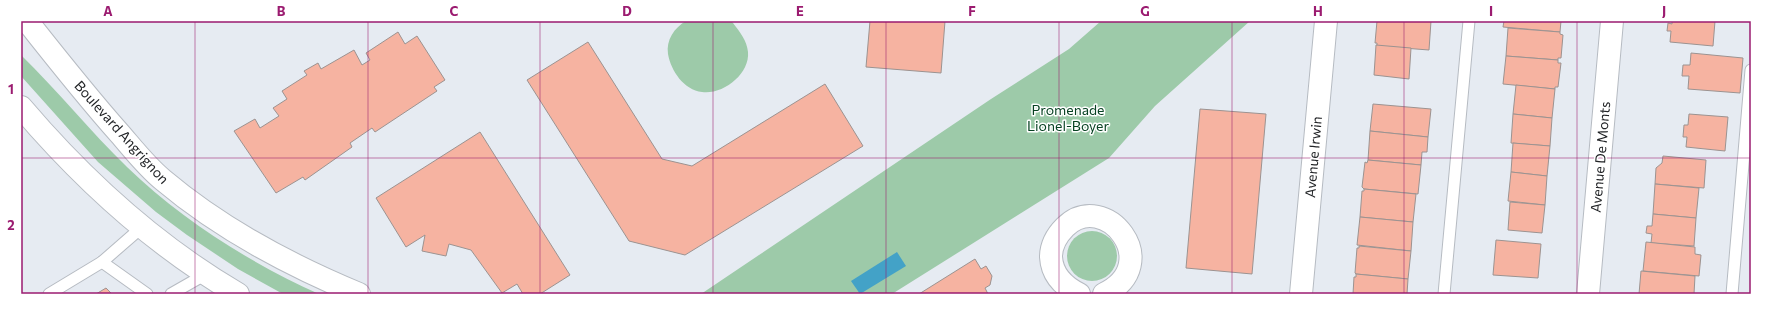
<svg xmlns="http://www.w3.org/2000/svg" width="1772" height="315" viewBox="0 0 1772 315" font-family="Commissioner,sans-serif">
<rect width="100%" height="100%" fill="#e6ebf2"/>
<g fill="#9dcaa9">
<path d="M686 21H731L733 23C740 32 747 41 748 52 750 74 723 95 702 92 684 90 671 71 668 54 666 40 674 28 686 21Z"/>
<polygon points="1101,21 1250,21 1155,106 1109,158 892,294 701,294 991,99 1069,49"/>
<path d="M21 55C58 91 90 131 127 167 182 220 250 263 319 294H283L238 269 187 235 156 212 98 162 21 76Z"/>
<circle cx="1092" cy="256" r="25"/>
</g>
<polygon fill="#43a2c7" points="897,252 906,266 860,294 851,281"/>
<g fill="#f6b3a1" stroke="#9c9391">
<polygon points="870,21 945,21 941,73 866,67"/>
<polygon points="1377,21 1431,21 1429,50 1377,46 1377,43 1375,43"/>
<polygon points="1504,21 1561,21 1560,32 1503,27"/>
<polygon points="1672,21 1715,21 1713,46 1670,42 1671,31 1667,31 1668,23 1672,24"/>
<polygon points="1508,28 1560,32 1560,34 1563,35 1561,58 1558,58 1558,60 1506,56"/>
<polygon points="398,32 405,44 417,36 445,80 434,87 437,91 375,132 372,128 350,143 352,147 305,180 303,177 276,193 234,131 255,119 260,128 279,116 273,108 287,99 282,91 307,75 304,71 318,63 321,69 354,50 362,65 370,60 366,53"/>
<polygon points="588,42 662,159 692,166 825,84 863,146 685,255 629,241 527,80"/>
<polygon points="1376,45 1411,48 1409,79 1374,75"/>
<polygon points="1691,53 1743,58 1740,93 1688,89 1689,76 1682,76 1683,65 1690,65"/>
<polygon points="1506,56 1558,60 1558,63 1561,63 1558,87 1555,87 1555,89 1503,84"/>
<polygon points="1516,85 1555,89 1552,118 1513,114"/>
<polygon points="1373,104 1431,109 1428,137 1370,131"/>
<polygon points="1200,109 1266,114 1252,274 1186,268"/>
<polygon points="1513,114 1552,118 1550,146 1511,143"/>
<polygon points="1689,114 1728,117 1725,151 1686,147 1687,137 1683,137 1684,125 1688,125"/>
<polygon points="1370,131 1428,137 1427,152 1422,152 1421,165 1368,160"/>
<polygon points="480,132 570,275 540,294 523,294 517,284 502,293 471,250 449,244 446,256 422,251 425,235 406,247 376,198"/>
<polygon points="1513,143 1550,146 1547,176 1511,172"/>
<polygon points="1663,156 1706,160 1704,188 1655,184 1656,168 1662,163"/>
<polygon points="1368,160 1421,165 1418,194 1364,189 1362,187 1365,162 1367,163"/>
<polygon points="1511,172 1547,176 1545,205 1508,201"/>
<polygon points="1655,184 1699,188 1696,218 1653,214"/>
<polygon points="1364,189 1416,194 1413,222 1360,217 1362,191 1364,191"/>
<polygon points="1510,202 1545,205 1542,233 1508,230"/>
<polygon points="1653,214 1696,218 1694,246 1651,243 1652,234 1646,233 1647,226 1652,226"/>
<polygon points="1360,217 1413,222 1411,251 1357,245"/>
<polygon points="1496,240 1541,244 1538,278 1493,275"/>
<polygon points="1646,242 1695,247 1695,254 1701,255 1699,276 1643,271"/>
<polygon points="1359,246 1411,251 1408,279 1356,274 1355,273 1357,248 1359,248"/>
<polygon points="975,259 981,269 986,266 992,276 990,285 985,288 988,294 919,294"/>
<polygon points="1641,271 1695,276 1694,294 1639,294"/>
<polygon points="1356,274 1408,279 1407,294 1353,294 1354,277 1356,277"/>
<polygon points="106,288 112,294 96,294"/>
</g>
<g fill="none" stroke-linecap="round" stroke-linejoin="round">
<defs>
<g id="service">
<polyline points="102,262 147,294"/>
<polyline points="49,294 102,262 141,228"/>
<polyline points="171,294 206,274"/>
<polyline points="1444,294 1469,21"/>
<polyline points="1732,294 1751,70"/>
</g>
<g id="minor">
<path d="M1079 294C1063 286 1052 275 1051 257 1051 245 1057 235 1065 227 1105 188 1166 264 1104 294"/>
<polyline points="1301,294 1326,21"/>
<polyline points="1588,294 1612,21"/>
</g>
<g id="secondary">
<path d="M27 21C57 59 87 97 120 134 133 149 147 167 163 180 221 229 289 265 359 294"/>
<path d="M21 107C84 181 154 245 238 294"/>
</g>
</defs>
<use href="#service" stroke="#b6bbc2" stroke-width="13"/>
<use href="#minor" stroke="#b6bbc2" stroke-width="24"/>
<use href="#secondary" stroke="#b6bbc2" stroke-width="24"/>
<use href="#service" stroke="#fff" stroke-width="11"/>
<use href="#minor" stroke="#fff" stroke-width="22"/>
<use href="#secondary" stroke="#fff" stroke-width="22"/>
</g>
<path fill="none" stroke="#9b1b70" stroke-width="1" stroke-opacity="0.55" d="M195 21V294M368 21V294M540 21V294M713 21V294M886 21V294M1059 21V294M1232 21V294M1404 21V294M1577 21V294M21 158H1751"/>
<g text-anchor="middle" dominant-baseline="central" stroke-width="3" stroke-linejoin="round" paint-order="stroke">
<g font-size="14" fill="#074222" stroke="#fff">
<text x="1068" y="109">Promenade<tspan x="1068" dy="16">Lionel-Boyer</tspan></text>
</g>
<g font-size="14" fill="#222427" stroke="#fff">
<text transform="translate(122 132) rotate(48)">Boulevard Angrignon</text>
<text transform="translate(1313 157) rotate(-85)">Avenue Irwin</text>
<text transform="translate(1600 157) rotate(-85)">Avenue De Monts</text>
</g>
</g>
<rect width="1772" height="315" fill="none" stroke="#ffffff" stroke-width="44"/>
<rect x="22" y="22" width="1728" height="271" fill="none" stroke="#9b1b70" stroke-width="1.5"/>
<g font-size="13" text-anchor="middle" font-weight="bold" fill="#9b1b70">
<text x="108" y="16">A</text>
<text x="281" y="16">B</text>
<text x="454" y="16">C</text>
<text x="627" y="16">D</text>
<text x="800" y="16">E</text>
<text x="972" y="16">F</text>
<text x="1145" y="16">G</text>
<text x="1318" y="16">H</text>
<text x="1491" y="16">I</text>
<text x="1664" y="16">J</text>
<text x="11" y="94">1</text>
<text x="11" y="230">2</text>
</g>
</svg>
